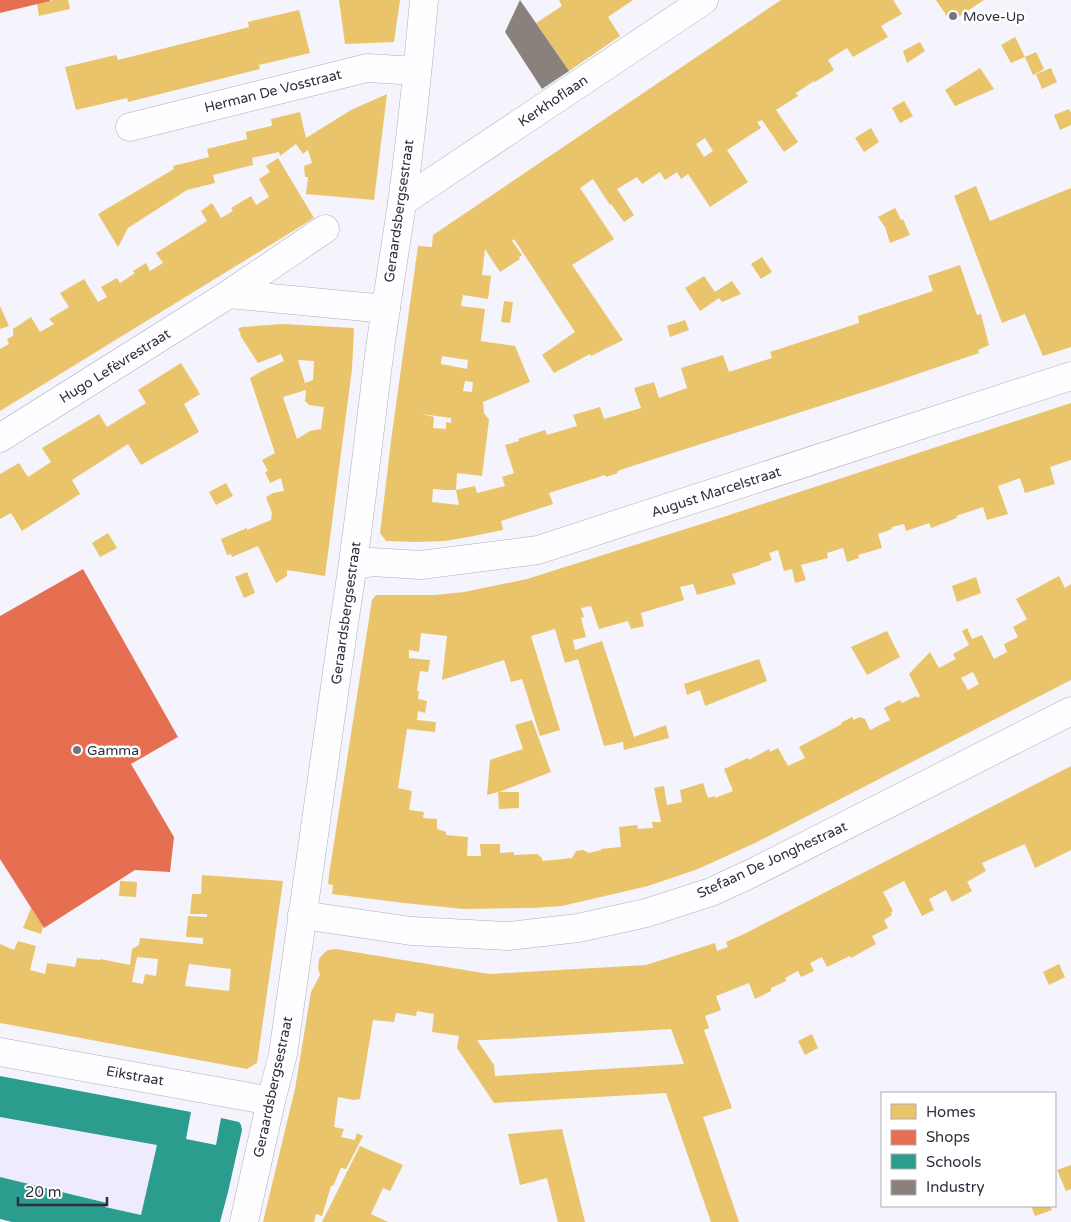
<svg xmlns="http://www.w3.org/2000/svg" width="1071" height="1222" viewBox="0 0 1071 1222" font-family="'Varela Round',sans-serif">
<rect width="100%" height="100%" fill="#f5f4fc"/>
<polygon fill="#edebfd" points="0,1076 186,1139 216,1145 221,1118 239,1122 241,1125 242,1130 228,1192 220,1222 12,1222 0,1219"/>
<g fill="#e9c46a" fill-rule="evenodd">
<polygon points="53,0 68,0 70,9 39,16 37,4"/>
<polygon points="339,0 400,0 394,42 345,44"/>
<polygon points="559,0 633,0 608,17 620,36 569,71 536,23 562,6"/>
<path d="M781 0H893L902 14 881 26 888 37 853 57 847 48 828 60 834 70 815 82 814 81 796 93 798 96 776 110 798 142 784 152 762 120 757 122 761 128 727 150 748 182 710 207 688 174 681 179 677 172 665 180 660 172 642 184 637 177 617 189 634 215 624 222 611 204 610 205 593 179 580 188 614 239 572 265 623 340 591 356 590 354 554 373 542 355 575 332 514 239 512 241 522 255 519 257 520 259 500 272 485 249 482 275 491 276 488 299 463 295 461 306 485 309 481 340 480 341 515 346 530 382 483 402 484 413 489 420 482 476 457 473 456 490H445L433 489 432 502 459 505 456 490 475 486 477 493 505 486 502 477 514 473 505 445 519 441 518 439 545 430 547 435 577 426 573 415 600 407 604 419 641 408 634 388 654 382 659 398 687 388 681 368 723 355 729 372 772 358 770 352 859 323 858 316 933 291 928 276 960 265 977 315 981 314 989 345 978 350 979 353 882 386 620 470 617 472 618 473 606 477 605 475 549 493 553 504 501 521 503 530 468 537 445 541 416 542 386 541 380 533 391 441 418 246 432 247 433 235ZM705 138 713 151 704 157 696 144ZM442 356 468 360 467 369 441 364ZM465 381 473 382 472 392 463 391ZM421 414 451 418V423L446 422V429L433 428 434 417Z"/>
<polygon points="936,0 984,0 951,22"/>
<polygon points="299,10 310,53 259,65 260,69 128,102 127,98 76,110 65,67 116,55 118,60 249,27 248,22"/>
<polygon points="1015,37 1025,57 1011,63 1001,45"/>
<polygon points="920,42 925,51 907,63 903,51"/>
<polygon points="1036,52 1044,69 1033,75 1025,57"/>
<polygon points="980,68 994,89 955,106 945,90"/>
<polygon points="1051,68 1057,82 1042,89 1036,74"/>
<polygon points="387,94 374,200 306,194 308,177 305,177 304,166 312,163 308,150 303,154 296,144 280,156 279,152 252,158 253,165 213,175 215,183 187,190 128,228 118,247 98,214 174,169 173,166 209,157 207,149 247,139 246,132 271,126 272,125 271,119 300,112 306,138 351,110"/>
<polygon points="904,101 913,116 900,123 892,108"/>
<polygon points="1069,109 1071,113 1071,125 1060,130 1054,115"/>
<polygon points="871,128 879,142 864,152 855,138"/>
<polygon points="278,158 314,218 0,411 0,349 9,344 7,339 13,336 13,329 31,317 40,332 54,324 49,319 69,307 60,293 84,279 98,302 107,297 101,287 117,278 120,283 135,273 133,271 146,263 150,271 163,263 156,253 207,221 201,211 212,203 221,218 233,211 231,208 251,196 256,205 269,197 259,179 270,172 266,166"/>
<polygon points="976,186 990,221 1071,188 1071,347 1043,356 1025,314 1002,323 954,196"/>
<polygon points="895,208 901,220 903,219 910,235 890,243 885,227 878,217"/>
<polygon points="762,257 772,272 761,279 751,264"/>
<polygon points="704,276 715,292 732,281 741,294 722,302 719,298 700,311 685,288"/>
<polygon points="504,301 513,302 510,323 501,322"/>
<polygon points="0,306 9,326 0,329"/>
<polygon points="685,320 689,330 670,337 667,326"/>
<path d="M283 324 354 328 352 369 325 576 287 570V576L276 583 258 546 232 557 231 554 227 555 221 539 247 528V530L271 520 272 513 266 497 273 493 284 491 281 478 270 483 265 472 268 471 262 460 275 453 250 378 262 371 284 361 281 354 258 363 240 335 241 334 238 329 242 327ZM298 360 314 361 313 380 305 383ZM306 390 305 401 309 405 324 407 321 429 310 431 297 439 283 397Z"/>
<polygon points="181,363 200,394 184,404 199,432 141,465 128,444 72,480 80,494 22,531 11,513 0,519 0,474 19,463 28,477 51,462 42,448 99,414 107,427 146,403 138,390"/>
<path d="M1071 403V460L1050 467 1055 484 1025 493 1020 478 998 486 1008 514 987 520 983 507 956 516 957 518 931 528 929 523 906 531 904 524 892 527V529L878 534 882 548 858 555 859 558 847 562 843 548 827 553 828 558 801 565 806 580 795 583 792 569 784 571 778 550 769 553 772 560 760 564V565L732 574 736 584 697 595 693 584 680 587 684 600 641 613 644 626 631 629 628 621 599 629 591 606 581 608 584 617 581 618 586 637 573 640 575 650 602 641 634 737 666 725 669 738 624 750 623 742 604 746 578 659 565 663 555 629 531 636 560 730 540 736 522 679 511 682 504 660 442 680 447 636 421 633 419 652 409 650V658L430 660 428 672 420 671 417 691H419L418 699 427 701 425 713 418 711 417 720 436 722 435 732 407 729 398 788 412 791 409 810 424 812 423 818 437 819V829L446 832V835L468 837 467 856H481L480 844H500V853L514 852V855L537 854 541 857 543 861 572 858 576 851 583 850 589 853 601 850V849L621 847 619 827 637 825 638 829 653 828 652 822H661L654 788 664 786 667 805 682 802 680 790 703 783 708 798 715 796V798L733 791 724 769 748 758 749 760 769 749 770 752 778 748 788 766 805 758 799 747 842 724 841 723 852 717 854 720 859 717 865 719 870 730 890 720 884 708 900 700 902 703 916 696 917 698 920 696 909 674 930 652 939 668 956 659 953 654 969 645 962 631 967 628 972 639 982 635 994 659 1007 652 1004 644 1018 637 1013 627 1027 619 1016 599 1059 576 1065 588 1071 584V680L755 843 698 869 648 886 562 906 531 908 464 909 404 903 332 894 333 885 328 884 330 868 372 600 376 595H435L464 592 527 579 714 520ZM973 672 979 684 968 690 961 678Z"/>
<polygon points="226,483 233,496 216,505 209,492"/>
<polygon points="108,533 117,548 100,557 92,543"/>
<polygon points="247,572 255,593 244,598 235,577"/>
<polygon points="976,577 981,593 957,602 952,586"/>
<polygon points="887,631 900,657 867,675 851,647"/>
<polygon points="759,659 767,681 705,706 700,690 687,695 684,684"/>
<polygon points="532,720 551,772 499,792 519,792 519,808 499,809 498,792 487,795 490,760 523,749 515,725"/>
<path d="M1071 766V850L1035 868 1025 844 982 863 986 871 967 882 972 891 952 902 946 890 929 899 934 910 922 916 904 881 883 892 893 911 891 912 892 915 884 920 888 928 872 936 876 944 851 958 850 956 827 967 822 957 810 963 814 971 801 977 798 971 785 978 786 981 771 988V991L755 999 749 983 716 996 721 1010 705 1016 709 1028 704 1030 732 1108 703 1117 739 1222H711L666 1093 494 1103 457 1048 459 1036 432 1032 434 1014 417 1011 416 1016 396 1013 394 1022 373 1020 360 1099 354 1100 338 1097 334 1127 344 1129 341 1137 355 1140 357 1133 363 1136 346 1169 341 1168 333 1186H331L322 1216 316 1214 314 1222H263L295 1089 311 992 320 975 318 968 319 959 323 954 328 950 336 949 489 974 646 965 715 943 717 951 728 947 726 942 744 934ZM671 1029 684 1064 495 1076 494 1065 477 1040H485Z"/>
<path d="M202 875 283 881 257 1063 247 1069 0 1023V944L14 950 18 941 36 946 30 970 45 974 47 963 75 967 77 958 100 960V959L130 965 132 949 139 945 140 938 203 944V938L186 937 188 916 207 917V914H190L192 894H201ZM137 957 158 959 156 976 145 974 143 984 132 982ZM189 964 231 969 229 991 185 986Z"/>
<polygon points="120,881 137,882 136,897 119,896"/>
<polygon points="31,908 43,926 41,934 23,928"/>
<polygon points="1059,964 1065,977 1049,985 1043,972"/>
<polygon points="812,1034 818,1048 805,1055 798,1041"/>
<polygon points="562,1129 585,1222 558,1222 547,1178 520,1185 508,1134"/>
<polygon points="360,1146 403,1165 390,1191 383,1188 371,1214 388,1222 322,1222"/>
<polygon points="1071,1165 1071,1189 1066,1191 1057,1170"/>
<polygon points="1031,1206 1050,1206 1052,1210 1035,1216"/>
</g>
<g fill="#e76f51">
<polygon points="0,0 50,0 50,1 0,13"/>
<polygon points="83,569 178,737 131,764 174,837 170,872 135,870 44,928 0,859 0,616"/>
</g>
<polygon fill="#2a9d8f" points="0,1076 191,1112 186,1139 216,1145 221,1118 239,1122 241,1125 242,1130 228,1192 220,1222 12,1222 0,1219 0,1177 107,1203 105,1207 141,1215 157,1145 0,1117"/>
<polygon fill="#8a817c" points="520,0 569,71 542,89 505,32"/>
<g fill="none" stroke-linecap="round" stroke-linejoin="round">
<defs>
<g id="street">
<polyline points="130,127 367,68 417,71"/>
<polyline points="402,202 704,0"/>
<polyline points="229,294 325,229"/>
<polyline points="0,438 229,294 386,309"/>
<polyline points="353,566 372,562 421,565 538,550 1071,376"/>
<polyline points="302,915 411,931 508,936 578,928 646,913 711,892 750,874 1071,711"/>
<polyline points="0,1052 271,1101"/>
<path d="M244 1222 271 1101 283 1054 344 623C358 537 367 450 378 364 385 310 394 257 402 203 411 136 418 68 424 0"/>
</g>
</defs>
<use href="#street" stroke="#afaeb7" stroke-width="29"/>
<use href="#street" stroke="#fefdff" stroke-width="28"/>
</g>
<g fill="#767480" stroke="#fff" stroke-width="2">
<circle cx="953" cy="16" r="5"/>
<circle cx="77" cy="750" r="5"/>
</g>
<g text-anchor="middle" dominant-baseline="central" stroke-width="5" stroke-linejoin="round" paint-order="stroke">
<g font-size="14" fill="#312f3d" stroke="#fff" text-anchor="start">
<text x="963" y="16">Move-Up</text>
<text x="87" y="750">Gamma</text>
</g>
<g font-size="14" fill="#312f3d" stroke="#fff">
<text transform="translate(273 91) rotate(-14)">Herman De Vosstraat</text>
<text transform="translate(553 101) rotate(-34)">Kerkhoflaan</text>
<text transform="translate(399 211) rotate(-82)">Geraardsbergsestraat</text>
<text transform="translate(115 366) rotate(-32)">Hugo Lefèvrestraat</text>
<text transform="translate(716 492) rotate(-18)">August Marcelstraat</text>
<text transform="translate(346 613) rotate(-82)">Geraardsbergsestraat</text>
<text transform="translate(772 860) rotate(-25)">Stefaan De Jonghestraat</text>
<text transform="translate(135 1076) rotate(10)">Eikstraat</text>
<text transform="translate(273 1087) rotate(-78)">Geraardsbergsestraat</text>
</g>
</g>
<rect x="881" y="1092" width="175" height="115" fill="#ffffff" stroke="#adacb1"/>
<rect x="891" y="1104" width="25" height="15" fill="#e9c46a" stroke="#adacb1"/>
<text x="926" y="1117" font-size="15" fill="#312f3d">Homes</text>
<rect x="891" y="1130" width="25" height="15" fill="#e76f51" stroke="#adacb1"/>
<text x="926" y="1142" font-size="15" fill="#312f3d">Shops</text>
<rect x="891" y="1154" width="25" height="15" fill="#2a9d8f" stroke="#adacb1"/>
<text x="926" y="1167" font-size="15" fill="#312f3d">Schools</text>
<rect x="891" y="1180" width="25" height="15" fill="#8a817c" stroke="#adacb1"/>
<text x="926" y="1192" font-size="15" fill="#312f3d">Industry</text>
<path d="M18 1197v8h89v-8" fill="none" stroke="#312f3d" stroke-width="2.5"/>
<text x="25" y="1197" font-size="15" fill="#312f3d" stroke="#ffffff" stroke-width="4" paint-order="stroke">20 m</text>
</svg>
